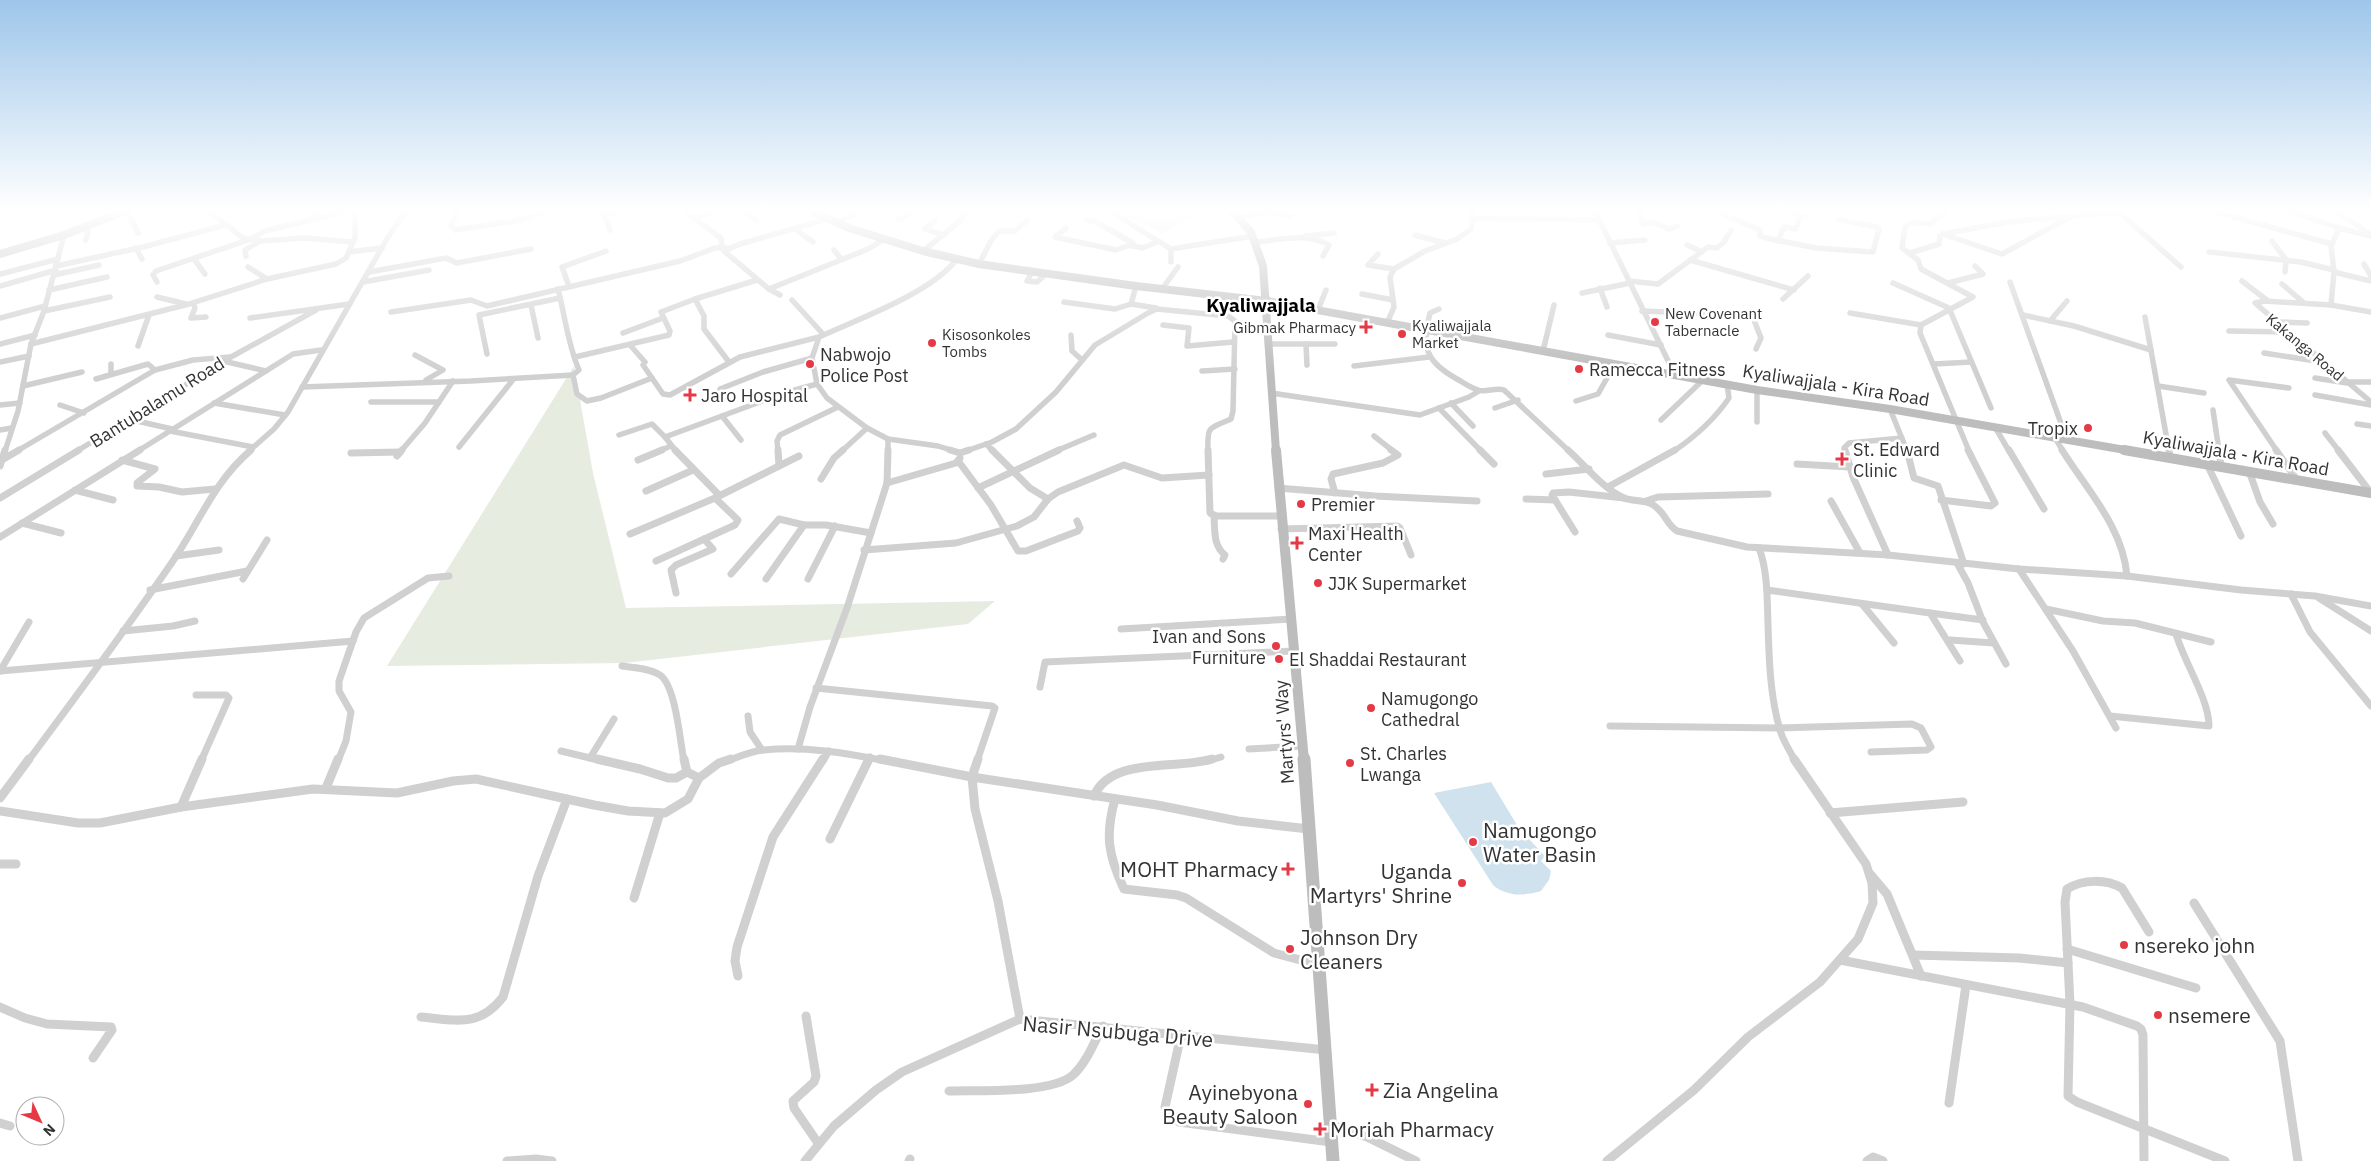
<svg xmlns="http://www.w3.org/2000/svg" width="2371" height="1161" viewBox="0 0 2371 1161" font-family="'IBM Plex Sans',sans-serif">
<rect width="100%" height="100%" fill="#fff"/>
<g fill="#e6ecdf">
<polygon points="1124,211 1208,211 1162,233 1119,213"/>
<polygon points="574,366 593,473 626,608 995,601 968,624 624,663 387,666"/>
</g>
<path fill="#cfe2ee" d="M1491 782 1526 840 1529 839 1545 856 1541 861 1551 871 1549 880 1541 891C1524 896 1507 897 1493 885L1434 793Z"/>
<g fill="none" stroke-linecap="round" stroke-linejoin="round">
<g stroke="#d0d0d0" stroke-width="5.5">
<polyline points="127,211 138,233"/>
<polyline points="458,211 451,225 455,230 520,220 545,211"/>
<polyline points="603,211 610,230"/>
<polyline points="684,211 721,238 722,247"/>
<polyline points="742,211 756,220"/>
<polyline points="1110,211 1171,249 1253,236"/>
<polyline points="1595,211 1675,375"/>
<polyline points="1640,211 1643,224 1654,222 1669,229 1677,226"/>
<polyline points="1715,211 1760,230 1760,236 1766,238 1816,248 1873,252 1879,229 1877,227 1838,219"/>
<polyline points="1784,211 1806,216"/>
<polyline points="1947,211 1930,224 1911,222 1905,227 1902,248 1918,260 1921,269 1973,297 1921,325 1920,333 1969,451"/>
<polyline points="2212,211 2332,244"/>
<polyline points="2289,211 2339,228 2371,236"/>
<polyline points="2337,211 2371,235"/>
<polyline points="1268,212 1291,216"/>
<polyline points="604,215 619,211"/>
<polyline points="1239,217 1270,211"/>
<polyline points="318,218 345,211"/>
<polyline points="695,218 714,211"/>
<polyline points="1473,218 1599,220"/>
<polyline points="898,219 916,211"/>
<polyline points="1086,220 1096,222 1133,243 1133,246"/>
<polyline points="935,221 925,229 944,235"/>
<polyline points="835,223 861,211"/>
<polyline points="1066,228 1055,237 1116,250 1130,245 1142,248 1157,242"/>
<polyline points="2339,228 2331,246 2334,272 2331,305 2265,301 2255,303 2371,402"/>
<polyline points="795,229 813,242"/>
<polyline points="1943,234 2008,222 2115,212 2121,214 2181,267"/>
<polyline points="1415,235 1445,243"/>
<polyline points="1946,235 2002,254 2070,217"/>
<polyline points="1305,236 1334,233"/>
<polyline points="86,240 89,225"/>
<polyline points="1778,241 1784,227 1796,229 1799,220"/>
<polyline points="2272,241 2287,261"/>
<polyline points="353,242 355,239 355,211"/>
<path d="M1256 242C1280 240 1307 232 1329 245L1323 256"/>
<polyline points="1610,243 1645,240"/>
<polyline points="1687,245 1702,252"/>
<polyline points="136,248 142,259"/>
<polyline points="1171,249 1171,262"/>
<polyline points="834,250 841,259"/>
<polyline points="923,251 961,220 966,211"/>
<polyline points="349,252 382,248"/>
<polyline points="2209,252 2301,262 2334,270"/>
<polyline points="1910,253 1939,244 1940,236 1943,234"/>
<polyline points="1378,254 1368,265 1394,269"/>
<polyline points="246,256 245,250 260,241"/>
<polyline points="194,259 205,274"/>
<polyline points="1690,260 1794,290"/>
<polyline points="979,264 992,239 999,231 1015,231 1027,220"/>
<polyline points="2364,264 2371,276"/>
<polyline points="56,266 143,247 225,225"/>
<polyline points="248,267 267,279"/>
<polyline points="369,272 446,258 457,263 531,249"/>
<polyline points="1032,272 1027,281 1037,282 1046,274"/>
<polyline points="2285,272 2286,262"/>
<polyline points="2334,272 2371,281"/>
<polyline points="0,274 58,259"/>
<polyline points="54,275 99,265"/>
<polyline points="1629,281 1658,284 1708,247 1717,248 1724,242 1731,230"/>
<polyline points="2242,281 2268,301"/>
<polyline points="157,282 153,275 156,271 251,239 265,231 318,218 316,211"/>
<polyline points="363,282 429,270"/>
<polyline points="2010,282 2067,440"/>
<polyline points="1893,283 1949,308 1991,408"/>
<polyline points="1948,283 1983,274 1975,266"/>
<polyline points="2282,284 2304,303"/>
<polyline points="0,286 56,270"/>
<polyline points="569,286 562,267 606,251"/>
<polyline points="1136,286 1131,304 1156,308"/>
<polyline points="1600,288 1607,307"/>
<polyline points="769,289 868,249 885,239"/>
<polyline points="1162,289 1178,267"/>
<polyline points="49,290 107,277"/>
<polyline points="1582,293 1630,283"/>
<polyline points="1362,294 1393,300"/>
<polyline points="780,295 769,289 724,251 740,244 827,219"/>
<polyline points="157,297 186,304"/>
<polyline points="1783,299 1808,276"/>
<polyline points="792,300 823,334"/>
<polyline points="1064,302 1115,309 1131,304"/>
<polyline points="193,303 195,308 191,318 206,317"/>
<polyline points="531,305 538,338"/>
<polyline points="2331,305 2371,312"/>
<path d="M1439 309 1430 313C1421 347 1426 362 1457 379 1464 383 1471 388 1478 390 1486 393 1495 387 1504 390L1569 451"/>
<polyline points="1318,310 1326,290"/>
<polyline points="44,311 110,297"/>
<polyline points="1642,311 1752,315 1761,338 1756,349"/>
<polyline points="391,312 471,300 487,306 680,261 715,248 727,248"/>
<polyline points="1850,313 1921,325"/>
<polyline points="2023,315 2074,326 2151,350"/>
<polyline points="2145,317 2169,451"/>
<polyline points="0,318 45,306"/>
<polyline points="250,318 349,304"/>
<polyline points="2050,321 2067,301"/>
<polyline points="2277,322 2307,323"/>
<polyline points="1387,323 1394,307 1390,277 1394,269 1425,251 1457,239 1471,229 1473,218 1471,211"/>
<polyline points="1163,325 1189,328 1187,346 1233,342"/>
<polyline points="2229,331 2289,332"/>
<polyline points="623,333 663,318"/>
<polyline points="1071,335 1072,351 1081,359"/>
<polyline points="1608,335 1661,345"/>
<polyline points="0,344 35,335"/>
<polyline points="31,344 189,304 267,279 336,264 346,258 353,242 304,238 260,241 243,238 209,211"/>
<polyline points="1270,344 1335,344"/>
<polyline points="1306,344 1307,365"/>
<polyline points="630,345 645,362"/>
<polyline points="138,346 149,315"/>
<polyline points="1543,351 1554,305"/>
<polyline points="2264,353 2323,362"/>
<polyline points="487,354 479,315 560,298"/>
<polyline points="415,355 443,370 426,380"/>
<polyline points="575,357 669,335 670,331 661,312 695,299"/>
<polyline points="223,361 266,371"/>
<polyline points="0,362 29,356"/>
<polyline points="729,362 704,329 704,316 695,299 757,280"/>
<polyline points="111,364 111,373"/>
<polyline points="1934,364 1971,362"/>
<polyline points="643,365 663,394 670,395 740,357 819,337"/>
<polyline points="1354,366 1429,357"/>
<polyline points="1202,371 1235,369"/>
<polyline points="573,375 577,394 587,401 601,398 652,378"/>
<polyline points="2315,378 2347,383"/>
<polyline points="96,379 148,364 155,370"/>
<polyline points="2346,382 2371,382"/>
<polyline points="23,386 82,372"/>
<polyline points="2158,386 2204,393"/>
<path d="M302 387 471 381 573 375 579 370C568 345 565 316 558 289"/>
<polyline points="720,389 763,372 812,358"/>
<polyline points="1757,390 1757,422"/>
<polyline points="1271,393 1420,415 1469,397 1479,391"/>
<polyline points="2315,395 2371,405"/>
<polyline points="1576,401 1598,394 1607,378 1609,363"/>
<polyline points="371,402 439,402"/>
<polyline points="214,403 285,415"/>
<polyline points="1451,403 1473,426"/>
<polyline points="0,405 20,403"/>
<polyline points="60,405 84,413"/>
<polyline points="1439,408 1481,451"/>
<polyline points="1495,408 1518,400"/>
<polyline points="1890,409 1907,451"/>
<polyline points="2213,410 2219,451"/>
<polyline points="128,419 172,429"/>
<polyline points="1661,420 1703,380"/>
<polyline points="2357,424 2371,426"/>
<polyline points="1995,427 2009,451"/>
<polyline points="0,430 12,428"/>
<polyline points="170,431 253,447"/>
<polyline points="2325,433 2339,451"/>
<polyline points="619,435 652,424 665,437"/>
<polyline points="1374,436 1393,451"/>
<polyline points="2055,438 2063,451"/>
<polyline points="741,440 722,416 784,393 817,384"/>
<polyline points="986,444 993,451"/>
<polyline points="459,447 512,381"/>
<polyline points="5,451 18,411 31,344 44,311 64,235"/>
<polyline points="17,451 155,370 193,360 230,357"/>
<polyline points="77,451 231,357 316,310"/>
<polyline points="138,451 293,354 321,350"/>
<polyline points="249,451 274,429 288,412 388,237 406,211"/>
<polyline points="401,451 425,423 453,381"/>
<polyline points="659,451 671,446"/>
<polyline points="676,451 665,437 722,416"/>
<polyline points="778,451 777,441 780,435 838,407"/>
<polyline points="842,451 867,428"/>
<polyline points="888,451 888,439"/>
<path d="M954 451 938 446 888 439 867 428 827 398 817 384 812 358 819 337C858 319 931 293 956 260"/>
<path d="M966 451 992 442 1016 429 1056 392 1095 345 1148 313 1157 309 1228 316 1235 321 1233 411 1231 419C1209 429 1207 425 1208 451"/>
<polyline points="1056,451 1094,435"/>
<path d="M1674 451C1696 436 1714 420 1729 398L1727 384"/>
<polyline points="1845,451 1844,448 1849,443 1902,438"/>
<polyline points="2277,451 2229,380 2289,388"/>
</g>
<g stroke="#d0d0d0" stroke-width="7">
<polyline points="675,450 719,495"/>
<polyline points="950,450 960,453 969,450"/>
<polyline points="992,450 1030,488 1048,499"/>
<polyline points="1208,450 1210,513 1216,516 1280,516"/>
<polyline points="1480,450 1494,464"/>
<path d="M1568 450C1585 465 1603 489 1624 498 1634 502 1649 499 1657 508 1666 515 1667 525 1677 531L1747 547 1888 555 2019 569 2127 576 2241 590 2315 596 2371 606"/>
<polyline points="1845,450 1853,477 1888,555"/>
<polyline points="1907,450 1914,478 1938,486 1964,564"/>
<polyline points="2009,450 2044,509"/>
<path d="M2062 450C2087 490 2123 527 2127 576"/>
<polyline points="2169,450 2170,458"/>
<polyline points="2219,450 2221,466"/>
<polyline points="2276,450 2297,480"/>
<polyline points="2338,450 2371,493"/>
<polyline points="351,453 400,452"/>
<polyline points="397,456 402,450"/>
<polyline points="2,460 19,450"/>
<polyline points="122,460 155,469 137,483 137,486 159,487 182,492 215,489"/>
<polyline points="638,460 662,450"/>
<polyline points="959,462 991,505 1018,551 1026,551 1078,531 1080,528 1077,521"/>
<polyline points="1797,464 1850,467"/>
<polyline points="2207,464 2241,536"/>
<polyline points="0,466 5,450"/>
<polyline points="779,466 799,456"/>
<polyline points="2249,471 2260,502 2273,524"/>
<polyline points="1546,474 1589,469"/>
<polyline points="821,479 834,458 843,450"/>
<polyline points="887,483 956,463 960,458"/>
<polyline points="1608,487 1675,450"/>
<polyline points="978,488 1059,450"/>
<polyline points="1278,488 1375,496 1477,501"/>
<polyline points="75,490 113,500"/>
<polyline points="646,491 693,470"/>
<polyline points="1335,493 1331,479 1333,474 1383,463 1398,455 1391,450"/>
<polyline points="0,498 79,450"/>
<polyline points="1526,499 1555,500"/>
<polyline points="1941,500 1991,506 1995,503 1968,450"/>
<polyline points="1646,501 1658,497 1768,494"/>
<polyline points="1831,501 1860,553"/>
<path d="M1214 516C1215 531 1213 545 1225 555L1223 559"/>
<polyline points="22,523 61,533"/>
<polyline points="1281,529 1397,526 1400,528 1411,555"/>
<polyline points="1575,532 1552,495 1553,493 1569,492 1624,498"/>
<polyline points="630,534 715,498 779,466 778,450"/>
<polyline points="0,537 140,450"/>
<path d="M1759 548C1768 572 1767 599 1768 624 1769 659 1770 696 1780 730 1783 741 1790 751 1795 761"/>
<polyline points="864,550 956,543 1017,526 1034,517 1048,499 1058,492 1124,465 1162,478 1209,475"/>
<polyline points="176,556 219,550"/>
<polyline points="656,561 735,525 738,520 715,498"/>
<polyline points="1957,563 1968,583 1983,622 2006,664"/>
<polyline points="2019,569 2073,651 2116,728"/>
<polyline points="731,574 779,519 804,525 826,525 871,533"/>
<polyline points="243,579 267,540"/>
<polyline points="766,579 804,525"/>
<polyline points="808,579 835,526"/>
<polyline points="150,590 247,571"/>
<polyline points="1767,590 1930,613 1960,661"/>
<polyline points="676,593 671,570 676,565 713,549 704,539"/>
<polyline points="2291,594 2310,632 2371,706"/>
<polyline points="2319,598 2371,631"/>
<polyline points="1862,604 1894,643"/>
<polyline points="2046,609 2103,621 2135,623 2211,642"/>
<polyline points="1930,613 1983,620"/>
<polyline points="1121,629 1292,619"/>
<polyline points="123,631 173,626 195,621"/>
<polyline points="1950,640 1994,643"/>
<path d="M622 666C634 668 650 668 660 675 676 686 680 742 684 761"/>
<polyline points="0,671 353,641"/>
<polyline points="0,671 29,622"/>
<polyline points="1040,687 1045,662 1295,651"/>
<polyline points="816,688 992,706 995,708 977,761"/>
<polyline points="196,695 226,695 229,698 201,761"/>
<polyline points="748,716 750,732 762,750"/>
<path d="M2110 716 2209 726C2209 699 2184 662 2176 634"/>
<polyline points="1610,726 1779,728 1912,724 1921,728 1931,747 1927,750 1871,752"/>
<polyline points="798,749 810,707 847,608 887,483 888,450"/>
<polyline points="1249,749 1302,746"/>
<polyline points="561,751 590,758"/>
<path d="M28 761C78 694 128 627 175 558 201 519 214 482 251 450"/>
<polyline points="338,761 346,741 351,712 339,691 339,681 356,632 364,618 428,578 449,576"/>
<polyline points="602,761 590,758 614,719"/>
<path d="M727 761C738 757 751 751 764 750 805 746 846 753 886 761"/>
<polyline points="823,761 829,751"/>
<polyline points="868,761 870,757"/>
<polyline points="1208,761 1221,757"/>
</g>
<g stroke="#d0d0d0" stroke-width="9">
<polyline points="597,759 640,769 668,778 676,778 687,772"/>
<polyline points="684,759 687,772 699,778"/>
<polyline points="880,759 972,777 1157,805 1238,821 1309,829"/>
<polyline points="978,759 972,777 975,809 998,901 1020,1019"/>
<polyline points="326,788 338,759"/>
<path d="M1094 796C1111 756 1177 770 1212 759"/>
<polyline points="0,798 29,759"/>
<path d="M1115 799C1105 835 1108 855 1124 889L1177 895 1186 898 1274 953 1319 965"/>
<polyline points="181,807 202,759"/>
<polyline points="0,811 78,823 100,823 181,807 313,789 397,793 453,781 476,779 594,805 628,811 665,813 688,799 699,778 719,763 731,759"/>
<polyline points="1830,813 1963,802"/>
<polyline points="830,839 869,759"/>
<polyline points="0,864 16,864"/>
<polyline points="1870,874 1887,894 1921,976"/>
<polyline points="634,898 660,813"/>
<polyline points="2194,903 2280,1041 2298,1161"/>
<path d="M2149 932 2122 888C2106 879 2083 879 2067 889L2065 902 2070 1004 2068 1096 2077 1102 2225 1161"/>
<polyline points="2067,949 2196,988"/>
<polyline points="1914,955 2019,958 2068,963"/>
<polyline points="1840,960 2083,1007 2137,1026 2141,1029 2143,1035 2144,1161"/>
<polyline points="738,976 735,961 737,947 773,837 823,759"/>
<polyline points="0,1007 25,1018 47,1024 111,1027 112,1030 93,1058"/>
<polyline points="806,1016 816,1076 814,1082 793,1101 794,1108 818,1143"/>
<path d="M421 1017C456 1020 479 1028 503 997L538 876 567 799"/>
<polyline points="1181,1035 1165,1107 1169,1116 1179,1122 1331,1142"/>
<path d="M949 1091C978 1090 1052 1094 1073 1075 1087 1062 1094 1042 1103 1026"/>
<polyline points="1949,1103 1966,985"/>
<polyline points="0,1123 10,1126"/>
<polyline points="1331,1125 1367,1137 1416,1161"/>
<polyline points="507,1161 536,1159 552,1161"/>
<polyline points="805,1161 834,1126 876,1090 902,1072 1020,1019 1326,1050"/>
<polyline points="909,1161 910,1159"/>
<polyline points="1607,1161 1694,1090 1748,1037 1820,982 1858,939 1873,903 1872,883 1866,864 1794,759"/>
<polyline points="1867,1161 1873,1157 1883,1161"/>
</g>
<g stroke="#bdbdbd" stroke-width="8">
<polyline points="812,211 849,228 923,251 979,264 1136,286 1267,301 1757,390 1890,409 2131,451"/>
<polyline points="1232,211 1251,232 1263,266 1276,451"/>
<polyline points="0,254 64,235 125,211"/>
</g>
<g stroke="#bdbdbd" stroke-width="10">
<polyline points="1276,450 1304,761"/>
<polyline points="2124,450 2371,493"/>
</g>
<polyline stroke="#bdbdbd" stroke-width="13" points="1304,759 1333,1161"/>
</g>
<linearGradient id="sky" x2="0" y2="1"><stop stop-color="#9ec6ea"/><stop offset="0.56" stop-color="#fff"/><stop offset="1" stop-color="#fff" stop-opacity="0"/></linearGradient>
<rect width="2371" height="374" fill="url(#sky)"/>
<g fill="#e63946" stroke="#fff" stroke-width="2">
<circle cx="1655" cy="322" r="5"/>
<path d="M1363.5 319.5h5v5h5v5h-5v5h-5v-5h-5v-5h5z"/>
<circle cx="1402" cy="334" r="5"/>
<circle cx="932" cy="343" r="5"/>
<circle cx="810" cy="364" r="5"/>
<circle cx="1579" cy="369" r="5"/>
<path d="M687.5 387.5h5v5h5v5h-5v5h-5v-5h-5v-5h5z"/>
<circle cx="2088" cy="428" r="5"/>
<path d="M1839.5 451.5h5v5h5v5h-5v5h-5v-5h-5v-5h5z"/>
<circle cx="1301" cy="504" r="5"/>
<path d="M1294.5 535.5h5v5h5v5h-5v5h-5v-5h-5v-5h5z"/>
<circle cx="1318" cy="583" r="5"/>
<circle cx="1276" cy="646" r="5"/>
<circle cx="1279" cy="659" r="5"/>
<circle cx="1371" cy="708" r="5"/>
<circle cx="1350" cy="763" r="5"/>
<circle cx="1473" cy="842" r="5"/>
<path d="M1285.5 861.5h5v5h5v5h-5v5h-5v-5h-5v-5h5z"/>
<circle cx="1462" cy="883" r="5"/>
<circle cx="2124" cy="945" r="5"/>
<circle cx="1290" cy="949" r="5"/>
<circle cx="2158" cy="1015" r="5"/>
<path d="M1369.5 1082.5h5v5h5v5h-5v5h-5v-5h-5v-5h5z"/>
<circle cx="1308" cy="1104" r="5"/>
<path d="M1317.5 1121.5h5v5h5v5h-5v5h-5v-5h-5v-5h5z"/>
</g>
<g text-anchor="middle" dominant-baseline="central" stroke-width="5" stroke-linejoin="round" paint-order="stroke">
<g font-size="15" fill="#333" stroke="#fff" text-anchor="start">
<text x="1665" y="313">New Covenant<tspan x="1665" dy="17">Tabernacle</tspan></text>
<text x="1412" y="325">Kyaliwajjala<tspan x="1412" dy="17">Market</tspan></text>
<text x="1356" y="327" text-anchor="end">Gibmak Pharmacy</text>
<text x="942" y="334">Kisosonkoles<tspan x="942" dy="17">Tombs</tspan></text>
</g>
<g font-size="15" fill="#333" stroke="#fff">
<text transform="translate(2305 347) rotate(40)">Kakanga Road</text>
</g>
<g font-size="18" fill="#333" stroke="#fff" text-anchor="start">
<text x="820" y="354">Nabwojo<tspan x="820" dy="21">Police Post</tspan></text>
<text x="1589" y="369">Ramecca Fitness</text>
<text x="701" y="395">Jaro Hospital</text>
<text x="2078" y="428" text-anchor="end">Tropix</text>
<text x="1853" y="449">St. Edward<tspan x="1853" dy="21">Clinic</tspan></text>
<text x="1311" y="504">Premier</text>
<text x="1308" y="533">Maxi Health<tspan x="1308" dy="21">Center</tspan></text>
<text x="1328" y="583">JJK Supermarket</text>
<text x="1266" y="636" text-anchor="end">Ivan and Sons<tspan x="1266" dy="21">Furniture</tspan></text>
<text x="1289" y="659">El Shaddai Restaurant</text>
<text x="1381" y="698">Namugongo<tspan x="1381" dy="21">Cathedral</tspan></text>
<text x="1360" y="753">St. Charles<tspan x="1360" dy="21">Lwanga</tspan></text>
</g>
<g font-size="18" fill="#333" stroke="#fff">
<text transform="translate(1836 385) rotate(9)">Kyaliwajjala - Kira Road</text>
<text transform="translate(157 402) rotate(-32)">Bantubalamu Road</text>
<text transform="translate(2236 453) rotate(10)">Kyaliwajjala - Kira Road</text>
<text transform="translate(1284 732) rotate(-94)">Martyrs' Way</text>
</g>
<g font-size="19" font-weight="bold" fill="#000" stroke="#fff">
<text x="1261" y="305">Kyaliwajjala</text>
</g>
<g font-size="21" fill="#333" stroke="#fff" text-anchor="start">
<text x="1483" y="830">Namugongo<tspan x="1483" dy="24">Water Basin</tspan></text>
<text x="1278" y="869" text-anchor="end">MOHT Pharmacy</text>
<text x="1452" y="871" text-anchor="end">Uganda<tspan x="1452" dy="24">Martyrs' Shrine</tspan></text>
<text x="1300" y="937">Johnson Dry<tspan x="1300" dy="24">Cleaners</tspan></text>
<text x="2134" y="945">nsereko john</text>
<text x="2168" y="1015">nsemere</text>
<text x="1383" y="1090">Zia Angelina</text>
<text x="1298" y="1092" text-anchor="end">Ayinebyona<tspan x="1298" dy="24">Beauty Saloon</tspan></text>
<text x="1330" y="1129">Moriah Pharmacy</text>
</g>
<g font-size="21" fill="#333" stroke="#fff">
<text transform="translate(1118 1031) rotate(5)">Nasir Nsubuga Drive</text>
</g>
</g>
<g transform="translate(40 1121) rotate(134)"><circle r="24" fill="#ffffff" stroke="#adadad"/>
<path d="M0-4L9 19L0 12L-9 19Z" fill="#e63946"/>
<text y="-8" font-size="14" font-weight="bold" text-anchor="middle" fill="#333333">N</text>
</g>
</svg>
